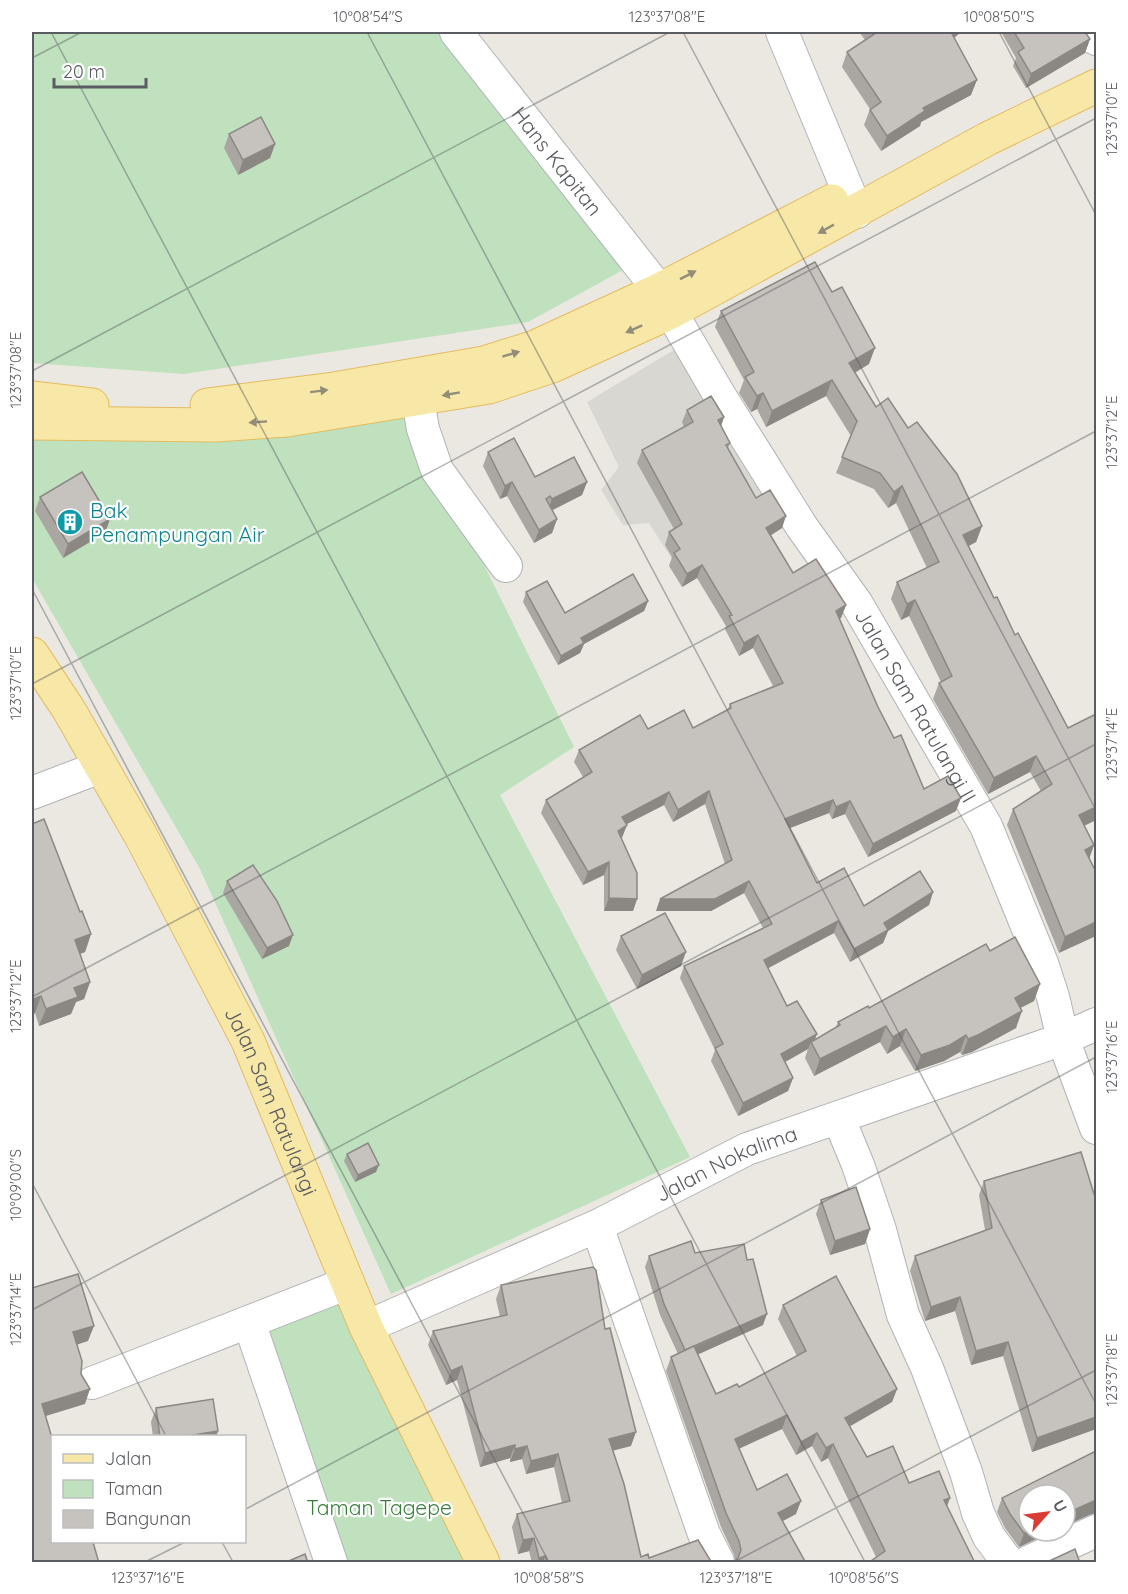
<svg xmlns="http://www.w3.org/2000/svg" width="1128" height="1594" viewBox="0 0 1128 1594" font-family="Quicksand,sans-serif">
<rect width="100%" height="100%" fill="#eae8e0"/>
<polygon fill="#d9d7d2" points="684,344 791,523 687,583 649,523 623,525 601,490 619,467 587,402"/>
<g fill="#bfe1be">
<polygon points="32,32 439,32 623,270 528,322 184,374 32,363"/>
<polygon points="409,413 574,747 500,795 690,1157 391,1294 200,869 32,578 32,428"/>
<polygon points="339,1301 465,1562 342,1562 265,1332"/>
</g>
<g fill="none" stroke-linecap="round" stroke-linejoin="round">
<defs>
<g id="minor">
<path id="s1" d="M456 32 659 290"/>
<polyline points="782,32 857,212"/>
<polyline points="1092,32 1096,39"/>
<path id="s2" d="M671 312 720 396 802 527 857 604 986 826 1042 963 1053 997 1063 1039 1096 1128"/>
<polyline points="418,400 423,429 437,470 506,566"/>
<polyline points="32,793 100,767"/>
<polyline points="839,1119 858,1165 880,1230 903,1315 927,1368 966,1472 978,1513 989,1537 1008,1562"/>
<polyline points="597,1226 704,1534 718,1562"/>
<polyline points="249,1322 331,1562"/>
<path id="s3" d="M366 1327 597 1226 747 1149 1063 1039 1096 1024"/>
<polyline points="92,1383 348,1283"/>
<polyline points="1028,1562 1096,1531"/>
</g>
<g id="major">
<polyline points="32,398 92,405"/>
<polyline points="207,405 334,389 484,363 535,347 659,290 832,201"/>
<polyline points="32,423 215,425 287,420 489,387 552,366 671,312 987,139 1096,86"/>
<path id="s4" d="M32 654 69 710 141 836 248 1041 366 1327 483 1562"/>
</g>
</defs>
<use href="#minor" stroke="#b1b3b7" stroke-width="34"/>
<use href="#major" stroke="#e5bb5e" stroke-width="35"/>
<use href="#minor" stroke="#fff" stroke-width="32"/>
<use href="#major" stroke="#f8e8a7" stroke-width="33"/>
</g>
<g fill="#aaa7a3">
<polygon points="859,32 961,32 954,38 971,95 921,122 920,126 881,151 864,125 870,109 842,67 847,52 865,40"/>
<polygon points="1001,32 1085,32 1090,39 1085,53 1026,88 1013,66 1016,58"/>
<polygon points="229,134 275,144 270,158 238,175 224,148"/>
<polygon points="721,311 869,364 855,373 876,407 908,428 982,526 976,542 969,546 994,598 1068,728 1096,714 1096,820 1084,826 1094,845 1089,858 1096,872 1059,953 1007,825 1013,809 1041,791 1030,772 988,794 933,699 939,683 941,682 909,616 901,620 891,599 897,582 927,568 896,503 888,508 874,489 836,473 851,436 826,396 766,427 757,409 751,412 739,393 744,380 715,327"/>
<polygon points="687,410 724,417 721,426 730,443 728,448 756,498 782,528 771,535 793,573 846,605 841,618 839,619 878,707 894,738 924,789 956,811 868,857 845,814 832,819 829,813 789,828 817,883 864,906 933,892 929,905 888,931 883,943 850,962 834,933 768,968 787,1006 815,1040 836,1027 838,1022 869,1008 990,951 1040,984 1034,1001 1020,1008 1016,1028 972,1052 962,1055 960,1052 944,1061 915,1071 900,1046 887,1054 880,1042 814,1076 805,1058 808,1049 785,1062 793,1078 788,1091 738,1116 711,1061 715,1050 680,978 684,966 763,928 744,893 711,911 656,911 725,864 705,804 673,822 664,805 627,824 621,838 637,899 633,911 604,911 604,875 583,885 541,813 546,800 583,777 574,762 579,750 648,729 693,728 727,711 730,704 773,686 753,648 739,656 725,629 726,626 697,578 682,587 669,566 672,557 665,545 669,532 674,529 637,463 642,450 684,427 682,422"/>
<polygon points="488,452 535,477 587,482 582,495 552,510 557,519 552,533 534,543 507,496 500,499 483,466"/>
<polygon points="40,497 110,519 105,533 63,558 35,511"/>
<polygon points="526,592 565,613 648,601 644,611 584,644 580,653 558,665 523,602"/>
<polygon points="227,881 289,946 262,959 223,893"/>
<polygon points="80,912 91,934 85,952 80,954 90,982 84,999 76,1002 71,1014 39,1026 35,1013 32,1015"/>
<polygon points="621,936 681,966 637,989 616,950"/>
<polygon points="347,1154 376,1172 355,1182 344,1161"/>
<polygon points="984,1181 1096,1429 1032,1452 1003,1356 971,1365 955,1311 925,1321 910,1271 915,1256 985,1230 979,1195"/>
<polygon points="821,1200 870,1229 865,1244 830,1255 816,1214"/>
<polygon points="695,1253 747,1260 763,1325 697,1355 716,1394 739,1387 797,1356 778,1319 783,1305 897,1389 892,1402 850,1426 867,1457 947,1507 975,1562 870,1563 871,1561 876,1557 828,1458 821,1462 812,1446 796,1455 782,1429 739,1448 757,1490 796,1514 783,1521 735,1561 734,1555 721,1527 666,1371 671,1357 678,1354 660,1315 645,1267 649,1256"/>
<polygon points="501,1285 605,1329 631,1446 612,1450 641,1557 712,1563 532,1563 529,1551 518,1554 512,1527 517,1514 562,1503 554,1467 526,1474 522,1459 510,1462 510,1458 480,1467 457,1380 446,1385 428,1345 433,1331 500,1317 496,1299"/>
<polygon points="156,1408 218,1431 216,1437 153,1437 151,1422"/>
<polygon points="1096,1451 1096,1513 1089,1515 1065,1526 1065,1495 1029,1495 1029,1531 1053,1531 1019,1547 1005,1528 997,1512 1002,1498"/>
</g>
<g fill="#8b8884">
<polygon points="950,32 961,32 945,45"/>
<polygon points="1090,39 1085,53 1026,88 1031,74"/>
<polygon points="977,80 971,95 921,122 920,126 881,151 887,136 923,108"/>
<polygon points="275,144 270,158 238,175 243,160"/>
<polygon points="875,348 869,364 843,379 849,363"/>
<polygon points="832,380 826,396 766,427 772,411"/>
<polygon points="763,393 757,409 751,412 757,396"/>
<polygon points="724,417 720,429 718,420"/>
<polygon points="512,482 507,496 500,499 505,486"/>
<polygon points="587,482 582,495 547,513 552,499"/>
<polygon points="902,486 896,503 888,508 894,492"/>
<polygon points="786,516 782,528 762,541 766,528"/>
<polygon points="110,519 105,533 63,558 68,544"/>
<polygon points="557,519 552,533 534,543 539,530"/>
<polygon points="982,526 976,542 958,551 963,535"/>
<polygon points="702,565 697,578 682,587 687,574"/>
<polygon points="915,600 909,616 901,620 907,604"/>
<polygon points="648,601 644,611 584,644 580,653 558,665 561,656 581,638"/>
<polygon points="846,605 841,618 831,624 836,611"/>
<polygon points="758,635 753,648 739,656 744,643"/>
<polygon points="1036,756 1030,772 988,794 994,778"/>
<polygon points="709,791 705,804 673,822 678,810"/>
<polygon points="669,792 664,805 617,829 622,817"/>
<polygon points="961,798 956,811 868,857 873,844"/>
<polygon points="833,800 829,813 780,832 785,819"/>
<polygon points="850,801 845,814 832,819 836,807"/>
<polygon points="1096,807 1096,820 1073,831 1079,815"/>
<polygon points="627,825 622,838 613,843 618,831"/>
<polygon points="1094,845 1088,862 1085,850"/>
<polygon points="609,862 604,875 583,885 588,872"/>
<polygon points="749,881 744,893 711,911 656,911 660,899"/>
<polygon points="933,892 929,905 888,931 883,943 850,962 854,949 884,923"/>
<polygon points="609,898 637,899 633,911 604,911"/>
<polygon points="838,921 834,933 759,973 764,960"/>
<polygon points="1096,922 1096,936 1059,953 1065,937"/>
<polygon points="91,934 85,952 68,958 75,940"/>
<polygon points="293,935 289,946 262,959 267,948"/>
<polygon points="686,952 681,966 637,989 642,975"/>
<polygon points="90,982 84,999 76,1002 71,1014 39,1026 46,1009 74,988"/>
<polygon points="1040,984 1034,1001 1009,1014 1015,998"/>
<polygon points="41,996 35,1013 32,1015 32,1000"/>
<polygon points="1022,1011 1016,1028 972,1052 962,1055 968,1039"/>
<polygon points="886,1026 880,1042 814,1076 820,1059"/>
<polygon points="906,1029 900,1046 887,1054 893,1037"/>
<polygon points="817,1034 813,1045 811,1042 808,1049 776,1067 781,1054"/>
<polygon points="966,1035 960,1052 944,1061 915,1071 921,1055"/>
<polygon points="793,1078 788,1091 738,1116 743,1103"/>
<polygon points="379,1165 376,1172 355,1182 358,1175"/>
<polygon points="870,1229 865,1244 830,1255 835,1241"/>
<polygon points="960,1297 955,1311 925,1321 931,1307"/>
<polygon points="767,1314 763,1325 681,1362 686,1351"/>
<polygon points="94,1326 88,1341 67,1348 73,1332"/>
<polygon points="1008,1342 1003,1356 971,1365 976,1351"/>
<polygon points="462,1366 457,1380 446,1385 451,1371"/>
<polygon points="90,1389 85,1404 36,1419 42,1404"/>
<polygon points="897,1389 892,1402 840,1432 845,1418"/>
<polygon points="787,1415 782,1429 730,1453 735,1439"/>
<polygon points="1096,1417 1096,1429 1032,1452 1037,1438"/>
<polygon points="218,1431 216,1437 181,1437"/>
<polygon points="636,1432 631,1446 604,1453 609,1439"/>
<polygon points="817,1433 812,1446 796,1455 801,1442"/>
<polygon points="833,1444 828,1458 821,1462 826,1448"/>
<polygon points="515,1445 510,1458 480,1467 485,1453"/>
<polygon points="527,1446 522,1459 510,1462 515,1449"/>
<polygon points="558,1454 554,1467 526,1474 531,1461"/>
<polygon points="950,1498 945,1512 944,1500"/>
<polygon points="801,1501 796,1514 773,1526 778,1513"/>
<polygon points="1094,1501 1096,1501 1096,1513 1089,1515 1065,1526 1065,1514"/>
<polygon points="1029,1531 1053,1531 1019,1547 1024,1533"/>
<polygon points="534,1538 529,1551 518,1554 523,1540"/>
<polygon points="545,1556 543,1563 537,1563 539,1558"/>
</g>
<g fill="#c6c2bd" stroke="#8b8884" stroke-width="1.5">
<polygon points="875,32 951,32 977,80 923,108 925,111 887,136 870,110 881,102 847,52 876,33"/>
<polygon points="1014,32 1085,32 1090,39 1031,74 1018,52 1024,48"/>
<polygon points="261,117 275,144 243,160 229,134"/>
<polygon points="815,262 832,292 842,287 875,348 849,363 876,407 888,398 908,428 917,422 957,474 982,526 963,535 994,598 997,597 1015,635 1018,633 1068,728 1096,714 1096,807 1079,815 1094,845 1085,850 1096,872 1096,922 1065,937 1013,809 1052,784 1036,756 994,778 939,683 952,676 915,600 907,604 897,582 939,562 902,486 894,492 880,473 842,457 857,421 832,380 772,411 763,393 757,396 745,377 754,372 721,311"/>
<polygon points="711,396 724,417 718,420 730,443 726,445 756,498 770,490 786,516 766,528 793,573 816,559 846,605 836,611 878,707 894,738 901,735 924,789 948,776 961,798 873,844 850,801 836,807 833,800 785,819 817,883 844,868 864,906 920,871 933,892 884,923 888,930 854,949 838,921 764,960 787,1006 797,1001 817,1034 781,1054 793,1078 743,1103 715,1048 723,1044 684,966 772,924 749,881 715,899 660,899 732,860 709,791 678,810 669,792 622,817 627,825 618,831 637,873 637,899 609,898 609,862 588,872 546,800 592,772 579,750 640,715 648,729 684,710 693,728 731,708 730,704 783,683 758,635 744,643 729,616 732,615 702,565 687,574 674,553 680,549 669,532 682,524 642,450 693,422 687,410"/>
<polygon points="514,438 535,477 574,457 587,482 552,499 550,496 546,499 557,519 539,530 512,482 505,486 488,452"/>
<polygon points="82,472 110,519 68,544 40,497"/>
<polygon points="633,574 648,601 581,638 584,643 561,656 526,592 547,581 565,613"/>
<polygon points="44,819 80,912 82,911 91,934 75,940 90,982 74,988 78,997 46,1009 41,996 32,1000 32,824"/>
<polygon points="253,865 277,901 293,935 267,948 227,881"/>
<polygon points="665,913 686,952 642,975 621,936"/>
<polygon points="1015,937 1040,984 1015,998 1022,1011 978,1035 968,1039 966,1035 950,1045 921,1055 906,1029 893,1037 886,1026 820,1059 811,1042 840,1025 838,1022 868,1006 869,1008 986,944 990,951"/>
<polygon points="368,1143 379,1165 358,1175 347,1154"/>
<polygon points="1081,1152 1094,1194 1096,1193 1096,1417 1037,1438 1008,1342 976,1351 960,1297 931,1307 915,1256 992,1228 984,1181"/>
<polygon points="856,1187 870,1229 835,1241 821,1200"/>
<polygon points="691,1241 695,1253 744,1244 747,1260 753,1259 767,1314 685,1350 664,1304 649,1256"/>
<polygon points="593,1267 596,1270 605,1329 610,1328 636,1432 609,1439 624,1484 641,1557 648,1554 649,1558 698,1540 712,1563 548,1563 545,1556 539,1558 534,1538 523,1540 517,1514 570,1501 558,1454 531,1461 527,1446 515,1449 515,1445 485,1453 462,1366 451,1371 433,1331 507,1315 501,1285"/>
<polygon points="78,1274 94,1326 73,1332 82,1361 81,1374 90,1389 42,1404 52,1438 52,1542 93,1542 99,1563 32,1563 32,1288"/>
<polygon points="836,1276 897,1389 845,1418 867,1457 893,1446 909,1483 939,1471 950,1498 944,1500 975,1563 872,1563 871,1561 885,1551 833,1444 826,1448 817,1433 801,1442 787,1415 735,1439 757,1490 787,1474 801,1501 778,1513 806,1563 733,1563 738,1558 741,1550 739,1541 726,1513 671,1357 694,1346 716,1394 737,1384 739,1387 806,1351 783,1305"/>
<polygon points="213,1399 218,1431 181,1437 160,1437 156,1408"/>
<polygon points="1096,1451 1096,1501 1094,1501 1065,1514 1065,1495 1029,1495 1029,1531 1024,1533 1010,1514 1002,1498"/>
<polygon points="1075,1549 1080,1563 1045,1563"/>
<polygon points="305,1554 308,1563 284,1563"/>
</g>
<defs><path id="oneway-solid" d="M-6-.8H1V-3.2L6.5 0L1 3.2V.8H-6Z" transform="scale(1.5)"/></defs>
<g fill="#918d79">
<use href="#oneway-solid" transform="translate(826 229) rotate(151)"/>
<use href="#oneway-solid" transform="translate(688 275) rotate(-27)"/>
<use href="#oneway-solid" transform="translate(634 329) rotate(156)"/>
<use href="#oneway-solid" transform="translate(511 354) rotate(-17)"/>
<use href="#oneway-solid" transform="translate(319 391) rotate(-7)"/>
<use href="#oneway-solid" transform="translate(451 394) rotate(170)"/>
<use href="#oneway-solid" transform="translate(258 422) rotate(176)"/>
</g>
<path fill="none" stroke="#595c60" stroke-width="1.5" stroke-opacity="0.45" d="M51 32 865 1562M367 32 1096 1404M683 32 1096 810M999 32 1096 215M32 58 82 32M32 371 670 32M32 589 549 1562M32 684 1096 118M32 997 1096 431M32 1183 166 1436M32 1310 1096 744M244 1510 1096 1057M222 1542 233 1562M145 1562 185 1542M734 1562 1096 1370"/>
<defs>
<symbol id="building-disc" viewBox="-11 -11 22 22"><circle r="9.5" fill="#0f9aa8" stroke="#fff"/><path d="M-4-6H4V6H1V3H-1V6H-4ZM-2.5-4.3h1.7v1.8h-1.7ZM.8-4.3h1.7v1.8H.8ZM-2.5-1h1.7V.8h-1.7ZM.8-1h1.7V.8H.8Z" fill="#fff"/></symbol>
</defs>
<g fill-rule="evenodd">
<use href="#building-disc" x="55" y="507" width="30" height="30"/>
</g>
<g text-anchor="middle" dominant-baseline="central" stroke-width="4.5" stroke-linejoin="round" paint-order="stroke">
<g font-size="21" fill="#595c60" stroke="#fff">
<text stroke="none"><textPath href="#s1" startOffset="164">Hans Kapitan</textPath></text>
<text stroke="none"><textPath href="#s2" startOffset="464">Jalan Sam Ratulangi II</textPath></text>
<text stroke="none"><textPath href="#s4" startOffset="508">Jalan Sam Ratulangi</textPath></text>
<text stroke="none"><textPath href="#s3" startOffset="396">Jalan Nokalima</textPath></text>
</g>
<g font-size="21" fill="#0d838f" stroke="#fff" text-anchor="start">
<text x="90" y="510">Bak<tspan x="90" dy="24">Penampungan Air</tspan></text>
</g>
<g font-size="21" fill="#3a7e3b" stroke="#fff">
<text x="379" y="1507">Taman Tagepe</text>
</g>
</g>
<rect width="1128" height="1594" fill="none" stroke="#ffffff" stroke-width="66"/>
<rect x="51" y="1435" width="195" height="108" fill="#ffffff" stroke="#bdbebf" stroke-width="1.5"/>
<rect x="63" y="1454" width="30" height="9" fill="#f8e8a7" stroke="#bdbebf" stroke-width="1.5"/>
<text x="105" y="1465" font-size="18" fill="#595c60">Jalan</text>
<rect x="63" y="1480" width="30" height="18" fill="#bfe1be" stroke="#bdbebf" stroke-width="1.5"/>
<text x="105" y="1495" font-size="18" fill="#595c60">Taman</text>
<rect x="63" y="1510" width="30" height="18" fill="#c6c2bd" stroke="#bdbebf" stroke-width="1.5"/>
<text x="105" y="1525" font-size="18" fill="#595c60">Bangunan</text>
<g transform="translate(1047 1513) rotate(62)"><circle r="28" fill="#ffffff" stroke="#bdbebf" stroke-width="1.5"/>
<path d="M0-4.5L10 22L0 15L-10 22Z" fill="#da3d36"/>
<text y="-9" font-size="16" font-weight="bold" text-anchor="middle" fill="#595c60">U</text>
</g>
<path d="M54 78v9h92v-9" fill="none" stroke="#595c60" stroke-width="3"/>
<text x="63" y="78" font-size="18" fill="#595c60" stroke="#ffffff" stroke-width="4.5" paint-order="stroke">20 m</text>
<rect x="33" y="33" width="1062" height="1528" fill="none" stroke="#595c60" stroke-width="2"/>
<g font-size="15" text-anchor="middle" fill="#595c60">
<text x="368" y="22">10°08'54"S</text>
<text x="667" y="22">123°37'08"E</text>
<text x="999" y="22">10°08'50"S</text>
<text transform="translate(1112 119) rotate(-90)" y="5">123°37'10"E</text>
<text transform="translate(16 370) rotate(-90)" y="5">123°37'08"E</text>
<text transform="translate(1112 432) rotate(-90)" y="5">123°37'12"E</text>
<text transform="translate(16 683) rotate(-90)" y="5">123°37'10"E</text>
<text transform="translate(1112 744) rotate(-90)" y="5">123°37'14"E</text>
<text transform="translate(16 996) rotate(-90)" y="5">123°37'12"E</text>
<text transform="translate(1112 1057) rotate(-90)" y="5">123°37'16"E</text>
<text transform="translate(16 1185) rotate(-90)" y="5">10°09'00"S</text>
<text transform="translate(16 1309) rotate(-90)" y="5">123°37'14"E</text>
<text transform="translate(1112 1370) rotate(-90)" y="5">123°37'18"E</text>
<text x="148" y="1583">123°37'16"E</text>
<text x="549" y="1583">10°08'58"S</text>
<text x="736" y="1583">123°37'18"E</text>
<text x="864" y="1583">10°08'56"S</text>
</g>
</svg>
